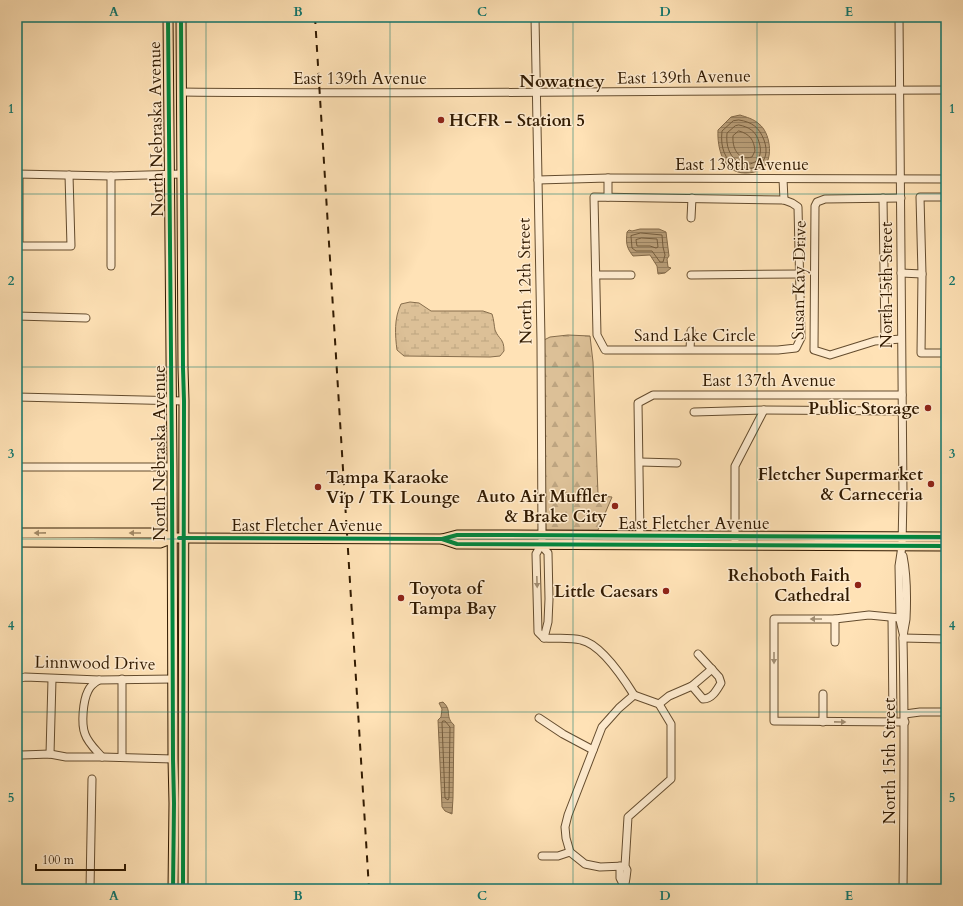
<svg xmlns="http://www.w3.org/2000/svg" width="963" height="906" viewBox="0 0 963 906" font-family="Cardo,serif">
<defs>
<pattern id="forest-firs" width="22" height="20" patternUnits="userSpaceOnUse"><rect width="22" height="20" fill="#dcc097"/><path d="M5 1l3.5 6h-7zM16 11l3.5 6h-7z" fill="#bda480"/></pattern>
<pattern id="wetland-marsh" width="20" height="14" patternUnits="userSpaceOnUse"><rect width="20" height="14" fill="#dcc097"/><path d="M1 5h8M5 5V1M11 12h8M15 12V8" fill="none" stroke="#bda480"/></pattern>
<pattern id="water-rules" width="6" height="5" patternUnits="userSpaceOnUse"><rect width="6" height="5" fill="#b99e78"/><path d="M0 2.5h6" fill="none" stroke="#978060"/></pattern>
</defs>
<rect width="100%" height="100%" fill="#ffe2b6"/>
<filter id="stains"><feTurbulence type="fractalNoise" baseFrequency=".005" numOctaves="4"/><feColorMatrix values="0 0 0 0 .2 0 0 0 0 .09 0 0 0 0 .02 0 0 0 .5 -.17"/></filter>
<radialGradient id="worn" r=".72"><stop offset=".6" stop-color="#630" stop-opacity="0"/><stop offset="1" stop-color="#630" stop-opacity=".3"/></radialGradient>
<polygon fill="url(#forest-firs)" stroke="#866d4c" points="568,335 590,336 593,362 598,494 599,496 612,497 598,530 546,530 544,340 550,337"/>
<path fill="url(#wetland-marsh)" stroke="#866d4c" d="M410 302 419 303 431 311H483L492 314C494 320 494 325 495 330 499 340 504 338 504 351L500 356 490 357 404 356 397 350C395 335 394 318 401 304Z"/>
<g fill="url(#water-rules)" stroke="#836948">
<path d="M740 115C746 117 754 119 759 124 770 132 774 158 763 168 758 172 751 173 745 173 723 173 717 148 718 130L731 117Z"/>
<path d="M640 229H659L666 232 669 256 667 259 668 267 671 268 665 273 658 274 657 266 650 255 633 256C626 247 626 243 627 232L629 230 632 231Z"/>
<path d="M443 702C453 711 444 716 454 725L453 798 452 814 445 811 442 807 438 720 441 717 442 709 439 703Z"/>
</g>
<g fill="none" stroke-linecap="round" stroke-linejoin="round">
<g stroke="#755c3c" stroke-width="1">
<path d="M739 120C752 122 759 127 764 140 778 178 716 182 722 131L733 121Z"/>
<path d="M739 125C749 127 756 131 759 142 769 173 723 173 727 133L735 126Z"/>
<path d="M739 131C750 134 754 140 755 151L752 157C738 161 732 148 733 136Z"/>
<polygon points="641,233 662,235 663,247 665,255 663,262 660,262 652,251 636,251 632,248 631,236"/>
<polygon points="642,238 657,239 658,247 656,248 650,246 637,246 636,240"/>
<polygon points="443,721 445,721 450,727 449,798 448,800 445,798 442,723"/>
</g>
<defs>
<g id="minor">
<polyline points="535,17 541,341 542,540"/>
<polyline points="899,17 903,495 902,546 899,566 900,620 903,633"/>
<path d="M181 92C436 95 691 90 946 90"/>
<polyline points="17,174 111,176 182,174"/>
<polyline points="19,174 19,245"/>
<polyline points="111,176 111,266"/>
<polyline points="783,179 784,200"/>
<polyline points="538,180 608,178 946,179"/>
<polygon points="594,197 784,200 792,203 798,207 801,338 796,348 778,350 605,350 597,335"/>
<polyline points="608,197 608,178"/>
<polyline points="946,197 920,197 922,274 921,353 946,353"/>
<polyline points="883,198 885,340"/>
<polyline points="901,198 825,199 817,202 815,206 814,350 830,355 875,341 901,339"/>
<polyline points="691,218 692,198"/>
<polyline points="17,246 71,246 69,175"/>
<polyline points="901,273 922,274"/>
<polyline points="596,275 631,275"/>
<polyline points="691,275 800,274"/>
<polyline points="17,316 86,318"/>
<polyline points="690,349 691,331"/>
<polyline points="17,397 184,401"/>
<polyline points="694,412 764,410 902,411"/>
<polyline points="640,462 677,463"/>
<polyline points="17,467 172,467"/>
<polyline points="640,536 638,403 653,395 902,395"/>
<polyline points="735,540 735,466 764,410"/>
<path d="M541 545 536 554 538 632 544 638C556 639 570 637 581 640 601 644 624 679 634 695"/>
<polyline points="541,545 548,553 549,599 548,622 544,638"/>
<path d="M903 556C907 576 907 599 906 619 905 626 903 633 903 640 905 723 904 806 903 889"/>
<polyline points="892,618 893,722"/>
<polyline points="900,618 869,615 835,619 774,619 774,721 905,722"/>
<polyline points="835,619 835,642"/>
<polyline points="903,638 946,639"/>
<polyline points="17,679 25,677 99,680 173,679"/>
<polyline points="122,679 122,757"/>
<path d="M99 680C94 683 90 686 88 691 83 701 81 724 85 734 88 743 96 750 102 757"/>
<polyline points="692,686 712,669"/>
<polyline points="823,694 823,722"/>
<path d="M659 704 669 696 692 686 703 699C712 699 717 690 721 683L719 677 698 654"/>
<polyline points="905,714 920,712 946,712"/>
<polyline points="539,718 563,734 593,750"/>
<polyline points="17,753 22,755 50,754 66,757 102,757 173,759"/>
<polyline points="50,754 52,679"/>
<polyline points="542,856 558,856 570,852"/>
<polyline points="620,866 620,878 624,886"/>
<polyline points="90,889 92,779"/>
<polyline points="624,889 626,878 627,870 625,866 628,817 671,779 671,724 659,704 634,695 619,708 602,727 568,815 565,827 566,838 570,852 585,864 600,867 625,866"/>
</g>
<g id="major">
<polyline points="168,17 172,467 173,759 174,803 173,889"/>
<polyline points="181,17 183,368 184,401 183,889"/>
<polyline points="17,533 158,533 173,538 184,538 442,539 457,535 495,535 946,537"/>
<polyline points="442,539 457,544 946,546"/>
<polyline points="17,542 160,543 173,538"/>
</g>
</defs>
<use href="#minor" stroke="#644c2e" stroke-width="9"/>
<use href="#major" stroke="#311a01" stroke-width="11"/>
<use href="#minor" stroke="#ffecd0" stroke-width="7"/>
<use href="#major" stroke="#ffe2b6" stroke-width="9"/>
<polyline stroke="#311a01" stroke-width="2" stroke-dasharray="7 7" stroke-linecap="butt" points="315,17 369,889"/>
<defs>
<g id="cycleway">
<polyline points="168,17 172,467 173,759 174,803 173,889"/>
<polyline points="181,17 183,368 184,401 183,889"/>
<polyline points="179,538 442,539 457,535 495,535 946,537"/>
<polyline points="442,539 457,544 946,546"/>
</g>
</defs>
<use href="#cycleway" stroke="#ffecd0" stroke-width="6"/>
<use href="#cycleway" stroke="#00873e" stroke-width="4"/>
</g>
<defs><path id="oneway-solid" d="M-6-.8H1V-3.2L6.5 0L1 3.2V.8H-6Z"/></defs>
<g fill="#a28865">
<use href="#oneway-solid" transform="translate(40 533) rotate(179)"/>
<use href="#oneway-solid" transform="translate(135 533) rotate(-180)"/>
</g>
<g fill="#a28e73">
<use href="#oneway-solid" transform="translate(537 582) rotate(88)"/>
<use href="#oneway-solid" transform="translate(816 619) rotate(180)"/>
<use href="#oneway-solid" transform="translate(774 658) rotate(90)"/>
<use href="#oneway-solid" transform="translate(840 722) rotate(1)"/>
</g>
<path fill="none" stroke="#0f766e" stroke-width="1" stroke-opacity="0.55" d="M206 17V889M390 17V889M573 17V889M757 17V889M17 194H946M17 367H946M17 539H946M17 712H946"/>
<g fill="#8f2418" stroke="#ffecd0" stroke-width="1.5">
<circle cx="441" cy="120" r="4"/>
<circle cx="928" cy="408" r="4"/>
<circle cx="931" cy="484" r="4"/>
<circle cx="318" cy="487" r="4"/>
<circle cx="615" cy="506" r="4"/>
<circle cx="858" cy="585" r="4"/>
<circle cx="666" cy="591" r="4"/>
<circle cx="401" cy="598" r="4"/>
</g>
<g text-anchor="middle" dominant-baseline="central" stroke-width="3" stroke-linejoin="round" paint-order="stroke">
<g font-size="17" fill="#311a01" stroke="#ffecd0">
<text transform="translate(684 77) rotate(-1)">East 139th Avenue</text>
<text x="360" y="78">East 139th Avenue</text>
<text transform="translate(156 129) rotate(-91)">North Nebraska Avenue</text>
<text x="742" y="164">East 138th Avenue</text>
<text transform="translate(799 280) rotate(-89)">Susan Kay Drive</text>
<text transform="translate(525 281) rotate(-91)">North 12th Street</text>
<text transform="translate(886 285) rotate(-90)">North 15th Street</text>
<text x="695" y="335">Sand Lake Circle</text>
<text x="769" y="380">East 137th Avenue</text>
<text transform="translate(159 453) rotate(-90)">North Nebraska Avenue</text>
<text x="694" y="523">East Fletcher Avenue</text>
<text x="307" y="525">East Fletcher Avenue</text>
<text transform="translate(95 663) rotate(1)">Linnwood Drive</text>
<text transform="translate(889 761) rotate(-90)">North 15th Street</text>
</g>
<g font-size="17" font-weight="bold" fill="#311a01" stroke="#ffecd0" text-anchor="end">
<text x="449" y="120" text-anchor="start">HCFR - Station 5</text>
<text x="920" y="408">Public Storage</text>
<text x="923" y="474">Fletcher Supermarket<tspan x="923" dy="20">&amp; Carneceria</tspan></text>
<text x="326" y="477" text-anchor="start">Tampa Karaoke<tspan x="326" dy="20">Vip / TK Lounge</tspan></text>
<text x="607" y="496">Auto Air Muffler<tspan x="607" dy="20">&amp; Brake City</tspan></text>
<text x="850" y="575">Rehoboth Faith<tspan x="850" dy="20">Cathedral</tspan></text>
<text x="409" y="588" text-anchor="start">Toyota of<tspan x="409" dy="20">Tampa Bay</tspan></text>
<text x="658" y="591">Little Caesars</text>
</g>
<g font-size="18" font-weight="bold" fill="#311a01" stroke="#ffecd0">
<text x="562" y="81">Nowatney</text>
</g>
</g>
<rect width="963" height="906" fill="none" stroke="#ffe2b6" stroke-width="44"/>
<path d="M36 864v6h89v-6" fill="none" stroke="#311a01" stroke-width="2"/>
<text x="42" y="864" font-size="12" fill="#311a01" stroke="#ffecd0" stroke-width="3" paint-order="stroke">100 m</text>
<rect x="22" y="22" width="919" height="862" fill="none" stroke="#0f766e" stroke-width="1.5"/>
<g font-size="13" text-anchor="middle" font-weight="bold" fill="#0f766e">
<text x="114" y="16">A</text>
<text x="298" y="16">B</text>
<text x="482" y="16">C</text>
<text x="665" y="16">D</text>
<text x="849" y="16">E</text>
<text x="11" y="113">1</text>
<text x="952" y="113">1</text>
<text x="11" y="285">2</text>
<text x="952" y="285">2</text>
<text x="11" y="458">3</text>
<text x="952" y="458">3</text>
<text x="11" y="630">4</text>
<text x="952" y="630">4</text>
<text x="11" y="802">5</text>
<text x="952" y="802">5</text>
<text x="114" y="900">A</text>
<text x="298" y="900">B</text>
<text x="482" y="900">C</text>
<text x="665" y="900">D</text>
<text x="849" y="900">E</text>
</g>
<rect width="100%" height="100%" filter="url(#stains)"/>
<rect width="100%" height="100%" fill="url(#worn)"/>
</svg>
